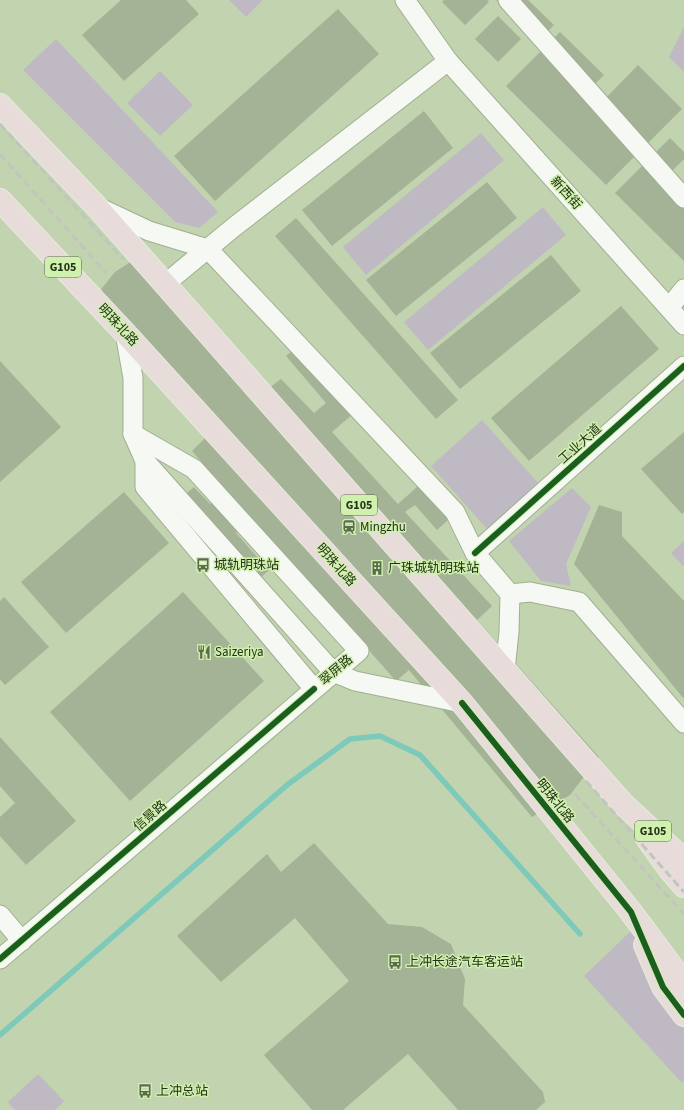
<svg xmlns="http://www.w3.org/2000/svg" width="684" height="1110" viewBox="0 0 684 1110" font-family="'Source Sans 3','Noto Sans SC',sans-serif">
<rect width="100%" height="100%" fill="#c2d4af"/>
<g fill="#bfb9c3">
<polygon points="229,0 263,0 246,17"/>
<polygon points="684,27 684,72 669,57"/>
<polygon points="56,39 218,212 199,228 175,222 23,70"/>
<polygon points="160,71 193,105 160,136 127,103"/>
<polygon points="481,133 504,160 366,275 343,247"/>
<polygon points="543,207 566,235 428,350 404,322"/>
<polygon points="482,420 539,484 488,530 431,466"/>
<polygon points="572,488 591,507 566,564 571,586 541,581 509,541"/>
<polygon points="684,541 684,567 671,553"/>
<polygon points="633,929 684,1018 684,1081 682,1083 584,976"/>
<polygon points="38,1074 64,1101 55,1110 15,1110 8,1102"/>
</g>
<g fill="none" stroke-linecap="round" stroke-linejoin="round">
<polyline stroke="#7dc9ba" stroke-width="5.5" points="0,1035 287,785 350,739 380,736 420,755 580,934"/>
</g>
<g fill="#a4b296">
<polygon points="121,0 186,0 199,14 124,81 82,35"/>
<polygon points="444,0 487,0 489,2 465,25 442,2"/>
<polygon points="496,0 528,0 554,25 538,41"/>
<polygon points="338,9 379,54 215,201 174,156"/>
<polygon points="498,16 521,39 498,62 475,39"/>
<polygon points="560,32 604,75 587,92 599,105 638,65 682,109 606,185 506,86"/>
<polygon points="424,111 453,148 332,246 302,210"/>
<polygon points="670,138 684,152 684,159 664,179 684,199 684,261 615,193"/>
<polygon points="487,182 517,218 396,316 366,280"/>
<polygon points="296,218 458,400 436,419 275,236"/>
<polygon points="551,255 581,291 460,389 430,353"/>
<polygon points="156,257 264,392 281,379 314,413 326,403 286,356 296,348 354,413 332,432 398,504 418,486 449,519 437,530 415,505 405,512 492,606 477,620 599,757 570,795 532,817 409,670 396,681 252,518 236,533 269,570 248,589 172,506 194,487 210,504 226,490 192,451 206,437 96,311 102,288 115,272 132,261"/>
<polygon points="621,306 659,349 529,461 491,418"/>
<polygon points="0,361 61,427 0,482"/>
<polygon points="684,432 684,512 682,514 641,469"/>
<polygon points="124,492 169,543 66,633 21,582"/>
<polygon points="599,505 622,512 622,536 684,601 684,699 574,564"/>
<polygon points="183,592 264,681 130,801 50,712"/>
<polygon points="4,597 49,647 5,685 0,679 0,601"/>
<polygon points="0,737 76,821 26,865 0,836 0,817 15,803 0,786"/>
<polygon points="314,843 388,924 422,927 451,944 465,979 463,1005 543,1092 545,1102 536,1110 458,1110 408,1054 343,1110 312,1110 264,1055 349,981 295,918 221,982 177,936 267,854 281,872"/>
</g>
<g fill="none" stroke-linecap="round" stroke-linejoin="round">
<defs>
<g id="minor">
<polyline points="508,0 684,198"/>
<polyline points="448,61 684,325"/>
<polyline points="98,207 149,231 208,249 455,512 475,553 510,594 509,632 505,670"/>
<polyline points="165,284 234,227 448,61 405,0"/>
<polyline points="669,308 684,289"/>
<polyline points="125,333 133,378 133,434 145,461 333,672 355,681 462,703"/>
<polyline points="145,461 145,487 314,689"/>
<polyline points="475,553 684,366"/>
<polyline points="510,594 530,592 579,602 684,723"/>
<polyline points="0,915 22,941"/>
<polyline points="0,959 359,651 194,469 133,434"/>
</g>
<g id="highway">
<polyline points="0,105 97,207 622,803 684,860"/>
<polyline points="0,200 125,333 462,703 631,912 684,983"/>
<polyline points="647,838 670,870 684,886"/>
<polyline points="645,945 663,987 684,1015"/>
</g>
</defs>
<use href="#minor" stroke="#a0ae91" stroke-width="21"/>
<use href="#highway" stroke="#e4ecdb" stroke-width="24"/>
<use href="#minor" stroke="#f6f9f3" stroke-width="19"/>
<use href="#highway" stroke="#e8dcda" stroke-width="22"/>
<g stroke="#c1c6bd" stroke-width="3" stroke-dasharray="8 4" stroke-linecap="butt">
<polyline points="0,124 123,259"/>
<polyline points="0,154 106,273"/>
<polyline points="586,781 684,892"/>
<polyline points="575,794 684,914"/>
</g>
<defs>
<g id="cycleway">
<polyline points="475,553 684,366"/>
<polyline points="462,703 631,912 663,987 684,1015"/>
<polyline points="0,959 314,689"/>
</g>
</defs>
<use href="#cycleway" stroke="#cff1ad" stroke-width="8"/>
<use href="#cycleway" stroke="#1b5e20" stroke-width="6"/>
</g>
<defs>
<symbol id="station-bare" viewBox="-9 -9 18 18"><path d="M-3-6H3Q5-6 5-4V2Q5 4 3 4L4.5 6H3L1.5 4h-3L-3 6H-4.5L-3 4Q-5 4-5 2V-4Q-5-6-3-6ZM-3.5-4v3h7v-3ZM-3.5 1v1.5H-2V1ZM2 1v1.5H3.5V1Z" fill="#5d6b4d" stroke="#cff1ad" stroke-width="2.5" paint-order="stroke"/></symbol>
<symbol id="bus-bare" viewBox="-9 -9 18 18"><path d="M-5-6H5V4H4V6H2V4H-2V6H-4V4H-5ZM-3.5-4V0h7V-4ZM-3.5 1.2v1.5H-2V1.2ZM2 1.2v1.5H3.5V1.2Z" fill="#5d6b4d" stroke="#cff1ad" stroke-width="2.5" paint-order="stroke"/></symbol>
<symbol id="building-bare" viewBox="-9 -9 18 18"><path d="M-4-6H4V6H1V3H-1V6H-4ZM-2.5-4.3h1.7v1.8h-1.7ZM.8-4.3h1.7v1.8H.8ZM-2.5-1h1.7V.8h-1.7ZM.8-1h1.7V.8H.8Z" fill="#5d6b4d" stroke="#cff1ad" stroke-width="2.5" paint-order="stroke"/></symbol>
<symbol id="restaurant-bare" viewBox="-9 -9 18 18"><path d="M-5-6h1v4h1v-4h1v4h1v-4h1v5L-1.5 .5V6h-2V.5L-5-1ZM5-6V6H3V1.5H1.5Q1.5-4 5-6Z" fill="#5d6b4d" stroke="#cff1ad" stroke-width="2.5" paint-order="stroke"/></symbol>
</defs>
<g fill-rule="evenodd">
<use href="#station-bare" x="339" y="517" width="20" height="20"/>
<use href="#bus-bare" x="193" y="555" width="20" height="20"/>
<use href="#building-bare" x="367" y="558" width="20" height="20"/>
<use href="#restaurant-bare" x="194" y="642" width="20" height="20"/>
<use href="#bus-bare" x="385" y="952" width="20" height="20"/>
<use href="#bus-bare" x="135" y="1081" width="20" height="20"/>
</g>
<g text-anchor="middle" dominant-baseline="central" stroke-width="3" stroke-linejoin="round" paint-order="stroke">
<g fill="#cff1ad" stroke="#596b45" stroke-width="1">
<rect x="45" y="257" width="36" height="20" rx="3"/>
<rect x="341" y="495" width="36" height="20" rx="3"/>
<rect x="635" y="821" width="36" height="20" rx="3"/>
</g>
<g font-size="12" font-weight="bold" fill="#263218">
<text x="63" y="267">G105</text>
<text x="359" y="505">G105</text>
<text x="653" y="831">G105</text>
</g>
<g font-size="13" fill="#263218" stroke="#cff1ad">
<text transform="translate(566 193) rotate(48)">新西街</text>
<text transform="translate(118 325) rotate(47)">明珠北路</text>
<text transform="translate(580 444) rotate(-42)">工业大道</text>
<text transform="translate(336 565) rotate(48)">明珠北路</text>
<text transform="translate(336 670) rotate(-40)">翠屏路</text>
<text transform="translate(555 801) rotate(51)">明珠北路</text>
<text transform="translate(150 816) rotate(-41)">信景路</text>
</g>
<g font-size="13" fill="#263218" stroke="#cff1ad" text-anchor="start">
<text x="360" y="527">Mingzhu</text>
<text x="214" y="565">城轨明珠站</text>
<text x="388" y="568">广珠城轨明珠站</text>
<text x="215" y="652">Saizeriya</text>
<text x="406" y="962">上冲长途汽车客运站</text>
<text x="156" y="1091">上冲总站</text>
</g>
</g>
</svg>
